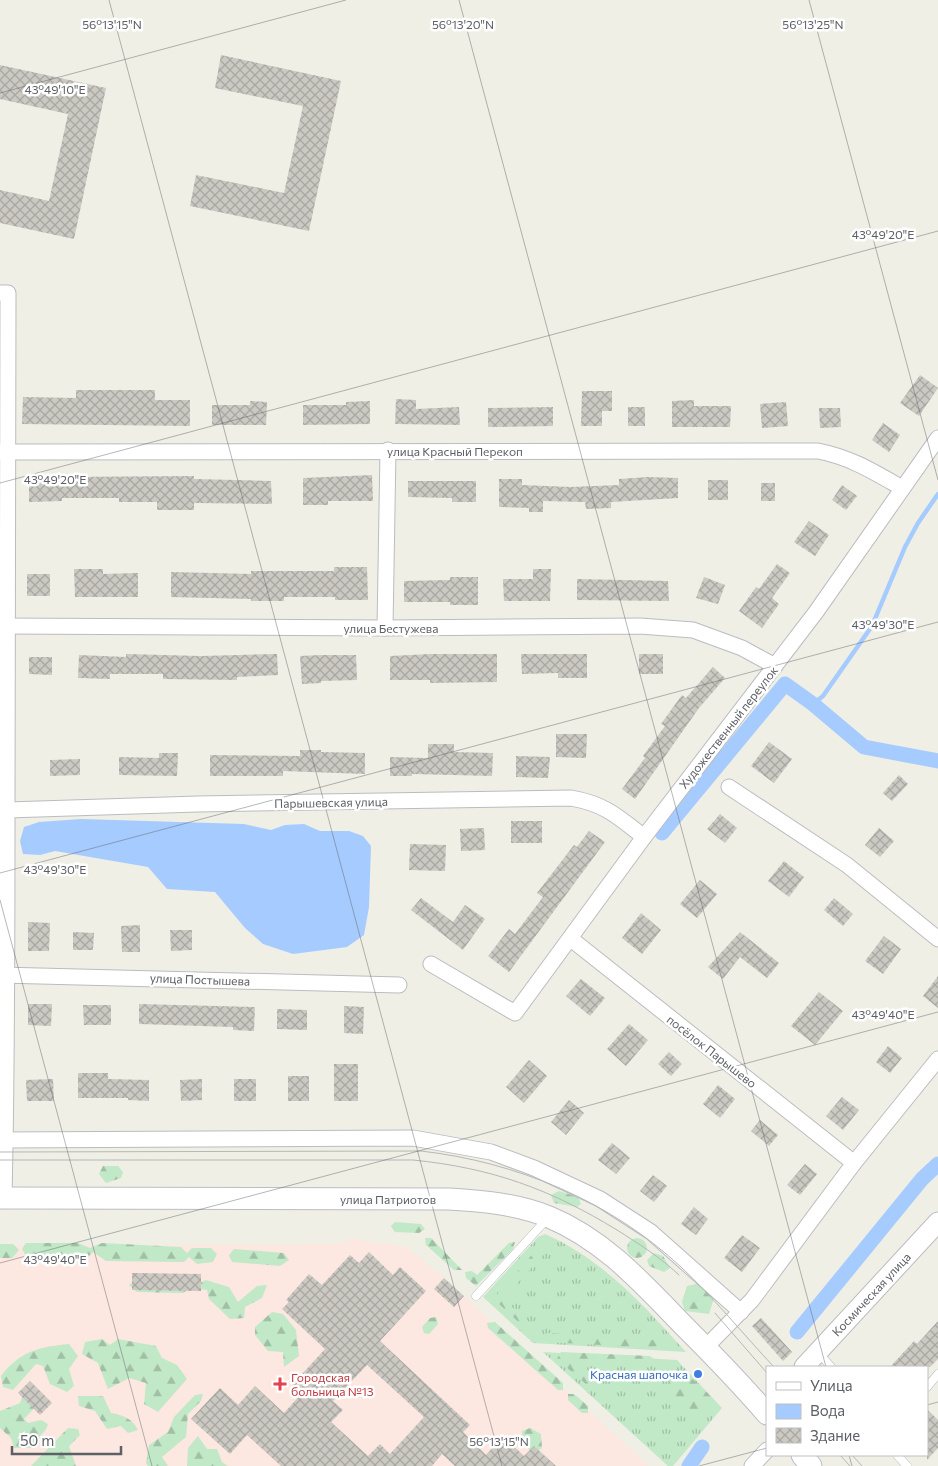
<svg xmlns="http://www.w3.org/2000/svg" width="938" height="1466" viewBox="0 0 938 1466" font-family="Commissioner,sans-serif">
<defs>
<pattern id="grass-tufts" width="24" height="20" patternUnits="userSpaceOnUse" patternTransform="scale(1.25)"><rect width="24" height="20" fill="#c1e8c7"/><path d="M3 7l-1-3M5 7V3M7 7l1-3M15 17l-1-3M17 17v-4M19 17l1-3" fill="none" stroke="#a0bfa5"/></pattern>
<pattern id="forest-firs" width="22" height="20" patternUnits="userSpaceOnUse" patternTransform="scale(1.25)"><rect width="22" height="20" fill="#c1e8c7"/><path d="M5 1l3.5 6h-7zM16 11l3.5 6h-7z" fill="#a0bfa5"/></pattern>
<pattern id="building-cross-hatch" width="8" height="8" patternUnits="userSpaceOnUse" patternTransform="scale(1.25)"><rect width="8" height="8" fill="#cbc9c2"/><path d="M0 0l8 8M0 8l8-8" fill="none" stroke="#a8a7a1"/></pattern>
</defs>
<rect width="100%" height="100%" fill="#f0efe5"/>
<polygon fill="#fde8e1" points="353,1239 407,1247 444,1278 649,1466 0,1466 0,1246 338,1244"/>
<g fill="url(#grass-tufts)">
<path d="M545 1234C604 1260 644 1306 686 1352L533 1343 483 1297 538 1237Z"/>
<polygon points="543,1352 677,1360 722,1408 673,1466 668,1466"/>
</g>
<g fill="url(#forest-firs)">
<polygon points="103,1166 118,1166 123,1172 121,1178 106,1183 99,1174"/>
<polygon points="559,1191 578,1197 581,1204 577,1207 554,1203 551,1195"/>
<polygon points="395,1222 421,1224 425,1229 419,1233 395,1232 391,1226"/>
<polygon points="425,1238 431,1238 462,1270 454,1270 426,1245"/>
<circle cx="637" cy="1248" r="10"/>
<polygon points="515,1242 513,1249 476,1286 466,1278 465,1272 472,1271 477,1275 509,1243"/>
<polygon points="26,1243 78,1243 90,1248 102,1243 181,1247 187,1253 192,1248 211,1248 217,1254 213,1262 197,1264 189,1257 184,1262 106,1261 93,1252 86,1259 27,1258 22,1249"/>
<polygon points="0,1244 13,1244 19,1250 12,1258 0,1258"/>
<polygon points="544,1248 544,1254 503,1299 528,1321 528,1327 523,1326 498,1303 496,1296 537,1249"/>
<polygon points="234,1249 284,1253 289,1260 280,1266 232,1262 229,1255"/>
<polygon points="654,1253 663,1256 670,1268 664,1272 649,1266 647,1260"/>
<polygon points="137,1280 195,1285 206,1280 229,1287 238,1302 257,1286 267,1285 262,1298 245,1307 244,1318 230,1319 209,1299 207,1290 193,1288 182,1293 137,1292 129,1285"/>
<polygon points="700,1283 714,1298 709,1314 685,1311 682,1302 687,1286"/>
<polygon points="272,1312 283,1314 296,1330 299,1356 284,1367 283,1352 268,1351 255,1335 255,1327"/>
<polygon points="436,1317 438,1324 429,1334 424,1333 422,1327 430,1318"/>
<polygon points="495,1322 563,1383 563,1390 558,1390 488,1328 487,1323"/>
<polygon points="547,1333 656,1340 660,1343 655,1348 546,1342 544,1336"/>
<polygon points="102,1339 110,1345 118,1339 156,1346 162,1358 177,1365 187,1379 158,1412 144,1404 146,1383 129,1378 108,1389 98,1363 82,1354 85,1342"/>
<path d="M69 1344 78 1356 69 1369 74 1386 67 1392 50 1384 43 1366 36 1364 13 1390 3 1387 1 1376C20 1351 39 1347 69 1344Z"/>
<polygon points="561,1352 650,1356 655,1360 650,1364 567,1359 590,1377 591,1383 586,1384 557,1359"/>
<path d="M668 1367C683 1368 701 1386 712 1398L709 1413 696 1417 680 1408 665 1374Z"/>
<path d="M25 1389 40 1402 24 1419 28 1423 41 1420 48 1424C46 1434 35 1437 33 1448H14L11 1438 0 1428V1411L20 1403Z"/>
<polygon points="203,1394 201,1401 188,1414 186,1437 162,1457 168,1466 148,1466 146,1463 149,1445 168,1432 174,1417 195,1395"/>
<polygon points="568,1394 574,1394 588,1406 588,1413 582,1413 568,1400"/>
<path d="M78 1396H103L111 1413C123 1415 133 1419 138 1430L128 1433 121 1426 107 1429 95 1411 79 1406Z"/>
<polygon points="68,1428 78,1429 80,1435 69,1446 76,1466 31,1466"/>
<polygon points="530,1428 541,1434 542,1448 533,1454 523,1444 522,1431"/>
<polygon points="198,1436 207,1449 217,1449 222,1462 228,1466 187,1466 188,1448"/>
</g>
<polygon fill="#a6cbff" points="81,819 244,824 271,830 285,825 304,824 320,831 349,831 363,836 371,846 369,907 364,935 347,947 293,954 263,944 245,928 215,892 167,889 148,867 55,851 40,855 23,854 20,841 24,827 39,822"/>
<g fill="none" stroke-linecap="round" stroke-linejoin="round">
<polyline stroke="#a6cbff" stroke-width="4.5" points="813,704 823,696 872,626 905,547 918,523 938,494"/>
<g stroke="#a6cbff" stroke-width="15">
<polyline points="662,833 785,684 813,704 864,747 938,761"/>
<polyline points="797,1332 922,1179 938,1164"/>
<polyline points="689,1466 702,1447"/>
</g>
</g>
<g fill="url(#building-cross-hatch)" fill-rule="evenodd">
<polygon points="221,55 341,81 309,231 190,206 196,175 284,193 303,106 215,88"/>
<polygon points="0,65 106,88 74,239 0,223 0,190 49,201 68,114 0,99"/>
<polygon points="920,375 938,388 919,416 900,403"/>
<polygon points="76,390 155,390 155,400 190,400 190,426 22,424 23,397 76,398"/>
<polygon points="582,391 612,391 612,411 602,411 602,426 581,426"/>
<polygon points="396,399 416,400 416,409 459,407 460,425 395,424"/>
<polygon points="694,400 694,406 731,406 730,427 672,427 672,401"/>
<polygon points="250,401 267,402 266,425 212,425 212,405 250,405"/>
<polygon points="370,401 370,424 303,425 303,405 346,405 346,402"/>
<polygon points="786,402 788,426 762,428 760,404"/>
<polygon points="553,407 553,426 488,427 488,408"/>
<rect x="628" y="407" width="17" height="19"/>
<polygon points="819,408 840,408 841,427 820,428"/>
<polygon points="883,423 900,435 889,452 872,440"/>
<polygon points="29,475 62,475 62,477 194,476 194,479 271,481 272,504 194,503 194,510 157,510 157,502 119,502 119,498 62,498 62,501 29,502"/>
<polygon points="372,475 373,501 328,501 328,505 303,505 303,478"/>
<polygon points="648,477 678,478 678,498 611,502 611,508 586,509 585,502 543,501 543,512 529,512 529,508 499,507 499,479 522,479 522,485 571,487 619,485 619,479"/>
<rect x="708" y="480" width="20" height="20"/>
<polygon points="408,481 476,481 476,502 452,502 452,498 408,497"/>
<rect x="761" y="483" width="14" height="18"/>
<polygon points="842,485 857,496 846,510 832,500"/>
<polygon points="809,521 829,535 815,556 794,542"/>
<polygon points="777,564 790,573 772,598 779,604 762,628 739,611 756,587 759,589"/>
<polygon points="334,567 367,567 368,600 335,600 335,597 284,597 284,601 251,601 251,599 171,597 171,572 251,574 251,571 334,571"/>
<polygon points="74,569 103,569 103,574 138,573 138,597 75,597"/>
<polygon points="533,569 551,569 550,601 504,601 503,579 533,579"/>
<rect x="27" y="574" width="23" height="22"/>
<polygon points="450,577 478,577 478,605 450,605 450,602 404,602 404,581 450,580"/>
<polygon points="704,577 725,585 718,604 696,598"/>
<polygon points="577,579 668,581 669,601 577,600"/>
<polygon points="126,654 201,656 277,654 278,675 237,677 237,680 163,679 163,674 110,674 110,679 78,678 79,655 126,657"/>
<polygon points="430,654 497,654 497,682 430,683 430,680 390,680 390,656"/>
<polygon points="521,654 587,654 587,678 558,678 558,673 522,674"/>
<rect x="639" y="654" width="24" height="20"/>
<polygon points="320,655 356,655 357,680 321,681 321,683 302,684 300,656"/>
<polygon points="29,657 52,657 52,675 29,674"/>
<polygon points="713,667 725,678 699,708 635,799 622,789 645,758 643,756 665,726 661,724 682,695 686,698"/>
<polygon points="556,734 587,734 586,758 556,757"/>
<polygon points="769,742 792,759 774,783 751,766"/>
<polygon points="428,744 454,744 454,752 493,753 492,776 412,774 412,776 390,776 390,757 428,758"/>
<polygon points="300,750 321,750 321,752 365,753 365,774 283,771 283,776 210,776 210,755 300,756"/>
<polygon points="159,753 178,753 177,776 119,775 119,757 159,758"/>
<polygon points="516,756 550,757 548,778 516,777"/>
<polygon points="80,759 80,775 50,776 50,760"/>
<polygon points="899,775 908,784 892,801 883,793"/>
<polygon points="720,814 737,828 725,843 707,829"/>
<rect x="511" y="821" width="31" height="22"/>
<polygon points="484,828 485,850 461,851 460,829"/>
<polygon points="879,828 894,841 880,857 865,845"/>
<polygon points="589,831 605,842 509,972 488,956 509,929 515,934 543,897 537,893 574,845 577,847"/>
<polygon points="410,844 446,845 445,871 409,870"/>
<polygon points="784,861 804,877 789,897 768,881"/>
<polygon points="700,880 717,894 697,918 680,904"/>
<polygon points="421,898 453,922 465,905 485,919 463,950 411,910"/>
<polygon points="834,898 853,914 843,926 824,910"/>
<polygon points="641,913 661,930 642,954 622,938"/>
<polygon points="28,922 50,923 49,951 28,951"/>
<polygon points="140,925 140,952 122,952 121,926"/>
<polygon points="170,930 192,930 192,950 171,951"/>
<polygon points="73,932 94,933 93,950 73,950"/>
<polygon points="740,932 779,963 767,978 740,957 723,979 708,967"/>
<polygon points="884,936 901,949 883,974 865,961"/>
<polygon points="938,976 938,1008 923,996"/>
<polygon points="581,979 605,998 590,1016 566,996"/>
<polygon points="819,992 843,1011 815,1045 791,1026"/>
<polygon points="28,1004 52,1004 51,1026 28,1025"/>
<polygon points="139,1004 255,1007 254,1031 233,1030 233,1027 139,1024"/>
<polygon points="83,1005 111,1005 111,1025 84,1025"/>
<polygon points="344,1006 364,1007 363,1034 344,1033"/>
<polygon points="277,1009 307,1010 307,1030 277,1029"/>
<polygon points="629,1024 648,1040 626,1066 607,1049"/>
<polygon points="888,1046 902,1058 890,1073 876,1062"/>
<polygon points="669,1052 682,1064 671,1076 658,1064"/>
<polygon points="529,1060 547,1076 524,1103 506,1087"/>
<rect x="334" y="1064" width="24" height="37"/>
<polygon points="78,1073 108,1073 108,1079 149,1080 149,1101 128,1100 128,1098 78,1098"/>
<rect x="288" y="1076" width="21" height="25"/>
<polygon points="53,1079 54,1101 27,1101 26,1080"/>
<polygon points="202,1079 202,1100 181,1101 180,1080"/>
<rect x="234" y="1079" width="22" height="22"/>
<polygon points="718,1085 735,1099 720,1118 703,1104"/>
<polygon points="842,1097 859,1110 843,1130 826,1116"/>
<polygon points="569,1100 584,1113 566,1135 551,1122"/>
<polygon points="760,1120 778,1135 769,1146 751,1131"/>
<polygon points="612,1143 630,1158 616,1174 598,1160"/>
<polygon points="805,1164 817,1174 800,1195 787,1185"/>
<polygon points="653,1175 667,1186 654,1202 640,1191"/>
<polygon points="694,1207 708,1219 696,1235 681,1224"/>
<polygon points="742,1235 760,1248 742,1272 724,1258"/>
<path d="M369 1252 393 1275 400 1267 426 1291 380 1341 470 1425 463 1432 486 1455 503 1436 524 1456 534 1446 556 1466H455L442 1454 432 1466H281L247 1435 230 1454 191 1419 220 1388 238 1405 255 1386 284 1413 301 1394 292 1385 325 1349 282 1309 289 1302 286 1300 309 1274 322 1285 350 1255 359 1263ZM367 1365 424 1417 390 1454 380 1444 368 1456 331 1422 343 1410 333 1401Z"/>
<polygon points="132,1273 201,1274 201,1291 132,1290"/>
<polygon points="444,1278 464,1296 454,1307 434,1289"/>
<polygon points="761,1318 792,1352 783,1361 752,1326"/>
<polygon points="938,1321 938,1359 930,1367 890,1367 914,1341 917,1344"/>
<polygon points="30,1381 52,1403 40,1415 18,1393"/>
<polygon points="927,1409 938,1420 938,1448 927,1460"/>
</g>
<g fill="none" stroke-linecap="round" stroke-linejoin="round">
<defs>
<g id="service">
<polyline points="476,1296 547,1219"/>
<polyline points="818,1352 831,1367"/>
<polyline points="927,1387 938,1374"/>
<polyline points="897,1455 907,1466"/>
</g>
<g id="minor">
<path d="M0 293H8C9 466 7 639 7 811 7 940 7 1069 4 1198"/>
<path d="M0 452 818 451C850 457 874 472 902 488"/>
<polyline points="0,626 385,628 640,626 693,630 742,648 775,666"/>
<polyline points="385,628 388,450"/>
<polyline points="729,787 847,865 938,939"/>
<path d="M7 810 198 804 571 798C605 804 617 816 644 837"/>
<polyline points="571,939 854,1163"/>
<polyline points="431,964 515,1013 644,837 816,612 938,438"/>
<polyline points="0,975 399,985"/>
<polyline points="0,1140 413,1138 491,1152 534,1168 600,1199 651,1232 741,1312"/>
<polyline points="705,1348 752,1300 854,1163 938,1059"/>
<polyline points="752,1466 767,1450"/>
</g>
<polyline id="tertiary" points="804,1367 938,1222"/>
<g id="secondary">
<path d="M0 1198 449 1199C483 1201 517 1204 549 1217 605 1240 645 1286 686 1328 714 1356 741 1384 767 1414"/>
<polyline points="802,1455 811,1466"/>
</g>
</defs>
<use href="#service" stroke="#babcc1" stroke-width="9"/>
<use href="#minor" stroke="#babcc1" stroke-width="17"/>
<use href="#tertiary" stroke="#babcc1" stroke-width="21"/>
<use href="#secondary" stroke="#bbbdc4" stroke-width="23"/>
<use href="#service" stroke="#fff" stroke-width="8"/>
<use href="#minor" stroke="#fff" stroke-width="15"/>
<use href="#tertiary" stroke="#fff" stroke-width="19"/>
<use href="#secondary" stroke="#fff" stroke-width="21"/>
<g stroke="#b6b7b7" stroke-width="1">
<path d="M0 1152 421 1151C517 1162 610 1201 681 1267 714 1298 743 1334 774 1367"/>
<path d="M0 1160H413C492 1168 550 1189 617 1230 639 1244 660 1257 679 1275"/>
<polyline points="715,1313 767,1373"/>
<polyline points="840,1455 850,1466"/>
<polyline points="852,1455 862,1466"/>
</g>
</g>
<path fill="none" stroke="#5d6066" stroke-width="1" stroke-opacity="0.45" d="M109 0 502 1466M459 0 826 1367M809 0 938 480M0 93 346 0M0 483 938 231M0 873 938 622M0 900 152 1466M0 1263 938 1012M927 1405 938 1402M849 1455 852 1466M699 1466 767 1448"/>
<circle fill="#3f7fe0" stroke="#fff" stroke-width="2" cx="698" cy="1374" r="5"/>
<path fill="#e0444e" stroke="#fff" stroke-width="2" d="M277.5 1376.5h5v5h5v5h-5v5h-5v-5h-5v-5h5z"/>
<g text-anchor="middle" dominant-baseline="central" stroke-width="5" stroke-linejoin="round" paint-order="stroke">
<g font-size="12" fill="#5d6066" stroke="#fff">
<text x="455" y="451">улица Красный Перекоп</text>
<text x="391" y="628">улица Бестужева</text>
<text transform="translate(728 727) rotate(-52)">Художественный переулок</text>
<text transform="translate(331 802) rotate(-1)">Парышевская улица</text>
<text transform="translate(200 979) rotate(2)">улица Постышева</text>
<text transform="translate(712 1051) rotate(38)">посёлок Парышево</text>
<text x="388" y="1199">улица Патриотов</text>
<text transform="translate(871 1294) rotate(-47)">Космическая улица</text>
</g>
<g font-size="12" fill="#366cbe" stroke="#fff" text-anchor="end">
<text x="688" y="1374">Красная шапочка</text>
</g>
<g font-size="12" fill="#be3a42" stroke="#fff" text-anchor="start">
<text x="291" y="1377">Городская<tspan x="291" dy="14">больница №13</tspan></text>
</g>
</g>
<g font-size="12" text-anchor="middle" fill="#5d6066" stroke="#fff" stroke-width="5" stroke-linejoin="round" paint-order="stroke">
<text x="112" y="29">56°13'15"N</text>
<text x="463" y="29">56°13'20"N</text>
<text x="813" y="29">56°13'25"N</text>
<text x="55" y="94">43°49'10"E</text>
<text x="883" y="239">43°49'20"E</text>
<text x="55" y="484">43°49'20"E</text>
<text x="883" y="629">43°49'30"E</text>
<text x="55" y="874">43°49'30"E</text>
<text x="883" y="1019">43°49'40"E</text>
<text x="55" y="1264">43°49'40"E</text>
<text x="499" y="1446">56°13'15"N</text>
</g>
<rect x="766" y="1366" width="162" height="90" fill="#ffffff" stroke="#bebfc2"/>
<rect x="776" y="1382" width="25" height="8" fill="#ffffff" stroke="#bebfc2"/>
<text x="810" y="1391" font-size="15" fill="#5d6066">Улица</text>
<rect x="776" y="1404" width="25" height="15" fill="#a6cbff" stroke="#bebfc2"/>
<text x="810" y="1416" font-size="15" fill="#5d6066">Вода</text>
<rect x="776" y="1428" width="25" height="15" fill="url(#building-cross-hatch)" stroke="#bebfc2"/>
<text x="810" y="1441" font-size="15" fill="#5d6066">Здание</text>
<path d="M12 1446v8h109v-8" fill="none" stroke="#5d6066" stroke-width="2.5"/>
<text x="20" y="1446" font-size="15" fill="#5d6066" stroke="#ffffff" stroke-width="4" paint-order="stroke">50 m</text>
</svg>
